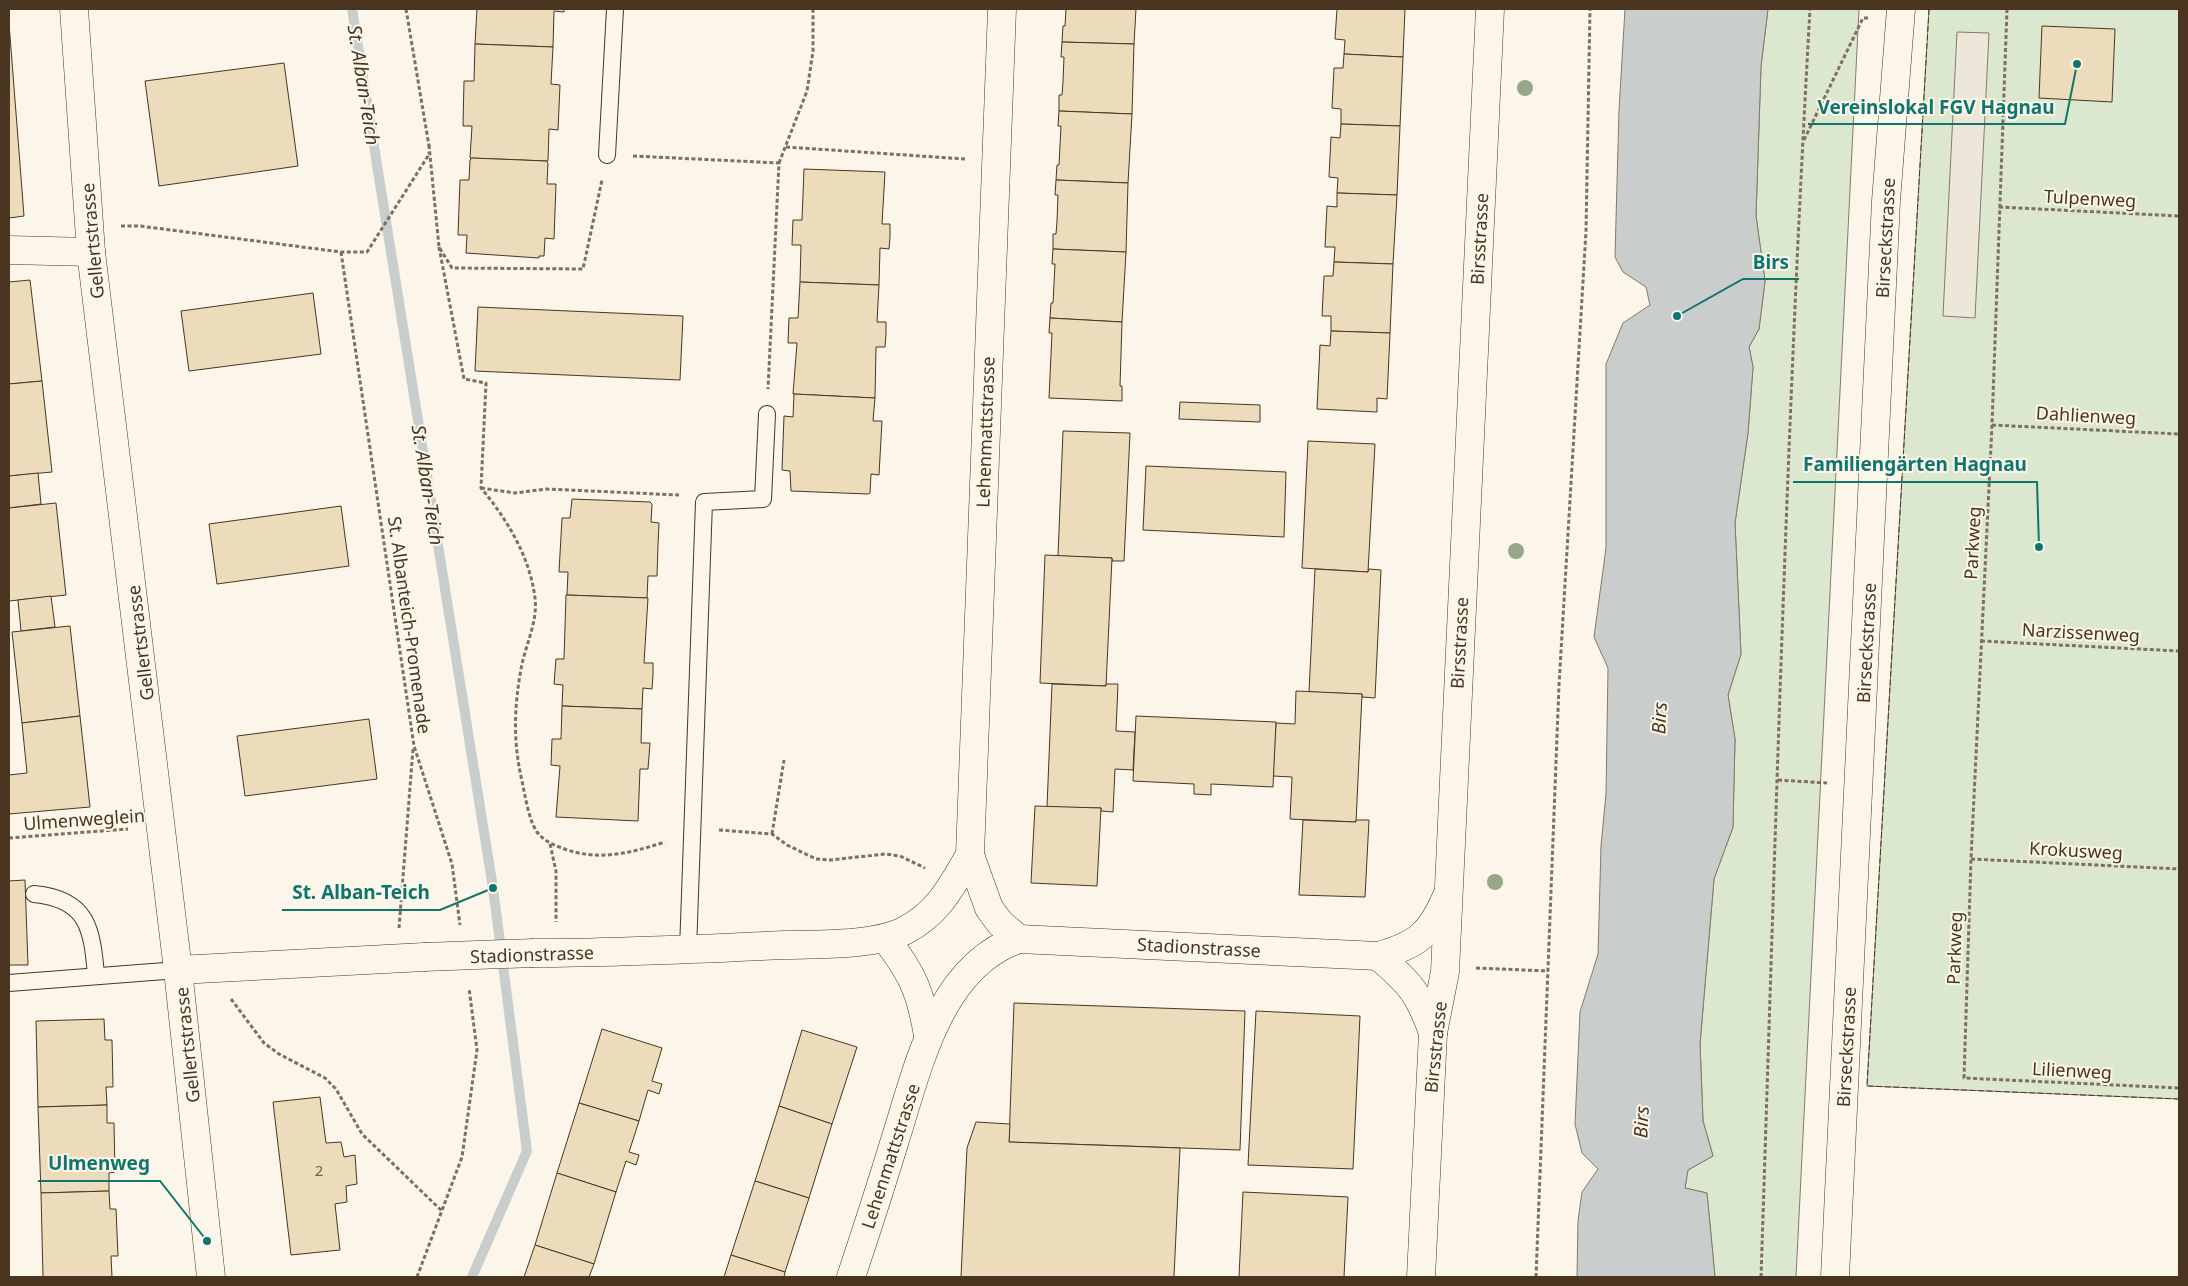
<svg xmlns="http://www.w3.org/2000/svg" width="2188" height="1286" viewBox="0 0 2188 1286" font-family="'Noto Sans',sans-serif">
<rect width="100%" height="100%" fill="#fbf6e9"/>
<g fill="#dce7d0" stroke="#887966">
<polygon points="1768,9 1859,9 1796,1277 1715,1277 1707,1193 1685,1188 1688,1170 1713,1156 1703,1121 1700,1044 1714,879 1733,827 1735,739 1728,695 1741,654 1735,523 1748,433 1753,367 1749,347 1759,329 1765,281 1756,216 1761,66"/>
<polygon points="1929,9 2179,9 2179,1099 1867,1086"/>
</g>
<polygon fill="#ede7d9" stroke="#887966" points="1957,32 1989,33 1975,318 1943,316"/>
<polygon fill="#c9cecd" stroke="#887966" points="1625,9 1768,9 1761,66 1756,216 1765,281 1759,329 1749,347 1753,367 1748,433 1735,523 1741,654 1728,695 1735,739 1733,827 1714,879 1700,1044 1703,1121 1713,1156 1688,1170 1685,1188 1707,1193 1715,1277 1577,1277 1578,1221 1582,1192 1598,1169 1582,1153 1575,1124 1580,1012 1598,954 1601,846 1606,794 1608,668 1594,637 1606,548 1606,364 1623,323 1650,305 1646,287 1623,272 1615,257 1619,110"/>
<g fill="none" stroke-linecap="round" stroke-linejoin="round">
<polyline stroke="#c9cecd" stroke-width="10" points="352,9 493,888 527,1151 472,1277"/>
</g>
<g fill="#ecdcbc" stroke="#4a3520">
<polygon points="477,9 564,9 564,12 554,11 553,47 475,44"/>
<polygon points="1066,9 1136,9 1134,44 1062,42 1063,26 1065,26"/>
<polygon points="1337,9 1405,9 1403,57 1344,54 1345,40 1335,39"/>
<polygon points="9,23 24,216 9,218"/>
<polygon points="2042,26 2115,29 2112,102 2039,98"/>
<polygon points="1062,42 1134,44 1132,114 1059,111 1059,95 1062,95 1063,82 1064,57 1061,57"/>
<polygon points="475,44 553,47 551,84 560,85 558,130 549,129 548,161 470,158 472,126 463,126 464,81 474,81"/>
<polygon points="1344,54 1403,57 1400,126 1341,124 1341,109 1332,108 1334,68 1343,68"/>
<polygon points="284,63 298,166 159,186 145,81"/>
<polygon points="1059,111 1132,114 1128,183 1056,180 1057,165 1059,165 1061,126 1058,126"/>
<polygon points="1341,124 1400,126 1397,195 1337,193 1338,178 1329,177 1331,137 1340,138"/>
<polygon points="472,158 546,161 548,163 547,184 556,184 554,239 545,238 544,256 539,256 539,258 466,253 467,235 458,235 460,180 469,180 470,160"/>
<polygon points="804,169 885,172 882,224 890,224 890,237 889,249 880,248 879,285 800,282 801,245 792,245 793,220 802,220"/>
<polygon points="1056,180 1128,183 1126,252 1053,249 1053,234 1056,234 1057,221 1058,195 1055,195"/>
<polygon points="1337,193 1397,195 1393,264 1334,262 1335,247 1325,247 1327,206 1337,207"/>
<polygon points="1053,249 1126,252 1122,322 1050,318 1051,303 1053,303 1055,264 1052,264"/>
<polygon points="1334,262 1393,264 1390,333 1331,331 1331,316 1322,316 1324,276 1333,276"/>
<polygon points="30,280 42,381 9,384 9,282"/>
<polygon points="800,282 879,285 877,322 886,322 886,334 885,347 876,347 875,398 793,394 797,343 788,343 789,318 798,318"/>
<polygon points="313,293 321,354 189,371 181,311"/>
<polygon points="478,307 683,316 680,380 475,371"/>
<polygon points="1050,318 1122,322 1120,386 1122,386 1122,401 1049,398 1052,333 1049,333"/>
<polygon points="1331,331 1390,333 1387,399 1377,398 1377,412 1317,409 1320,345 1330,346"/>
<polygon points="42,381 52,472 9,476 9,384"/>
<polygon points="794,394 875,398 873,421 882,421 879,475 871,474 870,493 868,494 791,491 790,471 782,470 784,416 793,417"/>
<polygon points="1180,402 1260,405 1260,422 1179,419"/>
<polygon points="1063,431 1130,433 1124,561 1112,561 1112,558 1058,556"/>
<polygon points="1308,441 1375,444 1368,572 1302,568"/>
<polygon points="1146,466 1286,472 1284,537 1143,530"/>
<polygon points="38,473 41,504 9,508 9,476"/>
<polygon points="572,499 650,502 652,504 651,522 659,523 658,545 657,576 648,576 647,598 567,595 568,572 559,572 562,518 570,518"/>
<polygon points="56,503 66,595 9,601 9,508"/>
<polygon points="341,506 349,566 217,584 209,524"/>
<polygon points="1045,555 1112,558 1106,686 1040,683"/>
<polygon points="1315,569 1368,572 1369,569 1381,570 1375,698 1362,697 1362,694 1309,692"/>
<polygon points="566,595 648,598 644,663 653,663 653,675 652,689 643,688 642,709 562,706 563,685 554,684 556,659 564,659"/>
<polygon points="51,596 55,627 21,631 18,600"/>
<polygon points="70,626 80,716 22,723 12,632"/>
<polygon points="1052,684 1106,686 1106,684 1118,684 1116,731 1135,732 1133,770 1115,769 1113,812 1101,811 1101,808 1047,807"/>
<polygon points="1296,691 1362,694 1356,822 1290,819 1292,777 1273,776 1275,738 1276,723 1295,724"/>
<polygon points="562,706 642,709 641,743 650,743 648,769 640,769 638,821 556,817 560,766 551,765 552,739 561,739"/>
<polygon points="80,716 90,807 9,814 9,775 27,773 22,723"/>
<polygon points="1136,716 1276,722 1273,787 1211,784 1211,795 1194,794 1194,784 1133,781"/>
<polygon points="369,719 377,779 245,796 237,736"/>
<polygon points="1035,806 1101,808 1097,886 1031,883"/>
<polygon points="1303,820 1356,822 1356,820 1369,820 1365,897 1299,895"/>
<polygon points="25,880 28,965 9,965 9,881"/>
<polygon points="1014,1003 1245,1011 1240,1150 1009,1142"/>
<polygon points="1256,1011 1360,1016 1353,1169 1248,1165"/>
<polygon points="104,1019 105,1040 112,1040 113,1087 106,1087 107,1105 38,1107 36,1021"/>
<polygon points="602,1029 662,1048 652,1081 662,1084 659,1094 648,1090 639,1121 579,1103"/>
<polygon points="802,1030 857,1047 832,1124 779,1106"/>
<polygon points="320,1097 326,1143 341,1142 344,1157 355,1155 357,1184 346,1186 347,1202 335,1204 340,1250 291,1255 273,1102"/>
<polygon points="579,1103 639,1121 629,1152 639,1155 636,1165 626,1161 616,1192 557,1173"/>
<polygon points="107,1105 107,1123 114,1123 115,1172 109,1173 109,1191 41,1193 38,1107"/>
<polygon points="779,1106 832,1124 809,1198 755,1181"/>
<polygon points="976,1122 1010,1124 1009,1142 1180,1148 1174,1277 961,1277 967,1148"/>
<polygon points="557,1173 616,1192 594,1264 535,1245"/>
<polygon points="755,1181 809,1198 785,1272 731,1255"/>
<polygon points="109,1191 110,1209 116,1209 118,1256 111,1256 112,1277 43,1277 41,1193"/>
<polygon points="1243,1192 1348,1197 1344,1277 1239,1277"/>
<polygon points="535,1245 594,1264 589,1277 524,1277"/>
<polygon points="731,1255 785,1272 784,1277 724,1277"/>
</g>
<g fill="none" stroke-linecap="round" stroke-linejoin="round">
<defs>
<g id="lane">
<polyline points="607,155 615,9"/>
<path d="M34 894C88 899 92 929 96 975"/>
<polyline points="688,950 704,502 763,499 767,414"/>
<polyline points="9,983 178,970"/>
</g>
<g id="street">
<polyline points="74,9 91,252 178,970"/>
<polyline points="9,250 91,252"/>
</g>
<g id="secondary">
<polyline points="1002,9 970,855 989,908 1000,923 1019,939"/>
<path d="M885 938C912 973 921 992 928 1036"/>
<path d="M533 953C616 953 700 949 784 945 818 944 873 946 904 931 939 913 951 887 970 855"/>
<path d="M1378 956C1410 983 1419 993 1433 1033"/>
<polyline points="211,1277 178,970 424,957"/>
<path d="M851 1277C866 1232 881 1186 895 1140 918 1068 939 966 1019 939L1378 956C1417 945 1430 935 1446 898"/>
<polyline points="1421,1277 1433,1033 1445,972 1490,9"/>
<polyline points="1835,1277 1886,201 1901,9"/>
</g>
</defs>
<use href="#lane" stroke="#4a3520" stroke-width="18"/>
<use href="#street" stroke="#4a3520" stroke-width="29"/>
<use href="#secondary" stroke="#4a3520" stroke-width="29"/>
<g stroke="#7f6f5c" stroke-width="3" stroke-dasharray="4 2.5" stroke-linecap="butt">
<polyline points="406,9 429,146"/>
<polyline points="2007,9 1992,425 1971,859 1964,1078 2179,1088"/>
<polyline points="1804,140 1863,18 1869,18"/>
<polyline points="429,145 439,247 452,268 583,269 602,180"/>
<polyline points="786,147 965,159"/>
<polyline points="633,156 779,163 768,389"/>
<polyline points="779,163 807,91 813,51 813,9"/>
<polyline points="1999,207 2179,216"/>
<polyline points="121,226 140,226 341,252 367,252 428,156 429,152"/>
<path d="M439 247 464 379 486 383 481 488C507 519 530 557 535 598 538 622 525 646 521 669 514 708 513 742 522 781 525 795 529 821 537 832 543 840 553 845 562 848 598 862 630 853 665 842"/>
<polyline points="341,252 414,746 452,864 460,925"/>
<polyline points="1992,425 2179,434"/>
<polyline points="481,488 515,493 546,489 679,495"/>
<polyline points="1981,641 2179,651"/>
<polyline points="1778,780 1827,783"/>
<polyline points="719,830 772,834 787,845 816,859 830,860 885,854 900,856 925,868"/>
<polyline points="772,834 784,760"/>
<polyline points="9,838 128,829"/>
<polyline points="550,844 556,871 556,922"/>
<polyline points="1971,859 2179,869"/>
<polyline points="399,928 413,749"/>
<polyline points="1476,968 1548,971"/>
<polyline points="231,999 264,1043 279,1054 325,1078 336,1089 362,1134 442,1211"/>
<polyline points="417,1277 462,1157 477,1050 469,988"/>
<polyline points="1536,1277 1559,685 1586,231 1590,9"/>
<path d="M1761 1277C1775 854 1786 431 1810 9"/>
</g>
<use href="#lane" stroke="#fbf6e9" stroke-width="16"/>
<use href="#street" stroke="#fbf6e9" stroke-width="28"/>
<use href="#secondary" stroke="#fbf6e9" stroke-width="28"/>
<defs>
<polyline id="secondary-bridge" points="424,957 533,953"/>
</defs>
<use href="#secondary-bridge" stroke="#4a3520" stroke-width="29" stroke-linecap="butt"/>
<use href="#secondary-bridge" stroke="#fbf6e9" stroke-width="28"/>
<polyline stroke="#4a3520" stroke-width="1" stroke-dasharray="6 2.5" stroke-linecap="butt" points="1929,9 1867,1086 2179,1099"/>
</g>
<g fill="#96a887">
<circle cx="1525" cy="88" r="8"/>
<circle cx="1516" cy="551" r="8"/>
<circle cx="1495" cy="882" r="8"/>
</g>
<g text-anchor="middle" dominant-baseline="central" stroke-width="4" stroke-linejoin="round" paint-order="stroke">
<g font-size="15" fill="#725f47">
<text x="319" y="1170">2</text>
</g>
<g font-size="18" fill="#4a3520" stroke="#fbf6e9">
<text transform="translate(2090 198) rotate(3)">Tulpenweg</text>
<text transform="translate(1885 238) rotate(-87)">Birseckstrasse</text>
<text transform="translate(1479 239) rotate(-87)">Birsstrasse</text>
<text transform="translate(92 241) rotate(-95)">Gellertstrasse</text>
<text transform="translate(2086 415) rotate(3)">Dahlienweg</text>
<text transform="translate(985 432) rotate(-88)">Lehenmattstrasse</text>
<text transform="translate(1972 543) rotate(-87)">Parkweg</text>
<text transform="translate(410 625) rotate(82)">St. Albanteich-Promenade</text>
<text transform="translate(2081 632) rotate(3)">Narzissenweg</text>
<text transform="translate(140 643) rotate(-97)">Gellertstrasse</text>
<text transform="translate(1459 643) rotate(-87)">Birsstrasse</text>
<text transform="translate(1866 643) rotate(-87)">Birseckstrasse</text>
<text transform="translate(84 819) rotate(-4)">Ulmenweglein</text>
<text transform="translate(2076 850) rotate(3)">Krokusweg</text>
<text transform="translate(1199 947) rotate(3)">Stadionstrasse</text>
<text transform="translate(1954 948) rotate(-88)">Parkweg</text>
<text transform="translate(532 954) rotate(-2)">Stadionstrasse</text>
<text transform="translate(187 1045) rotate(-96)">Gellertstrasse</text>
<text transform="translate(1435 1047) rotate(-84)">Birsstrasse</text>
<text transform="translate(1846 1047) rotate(-87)">Birseckstrasse</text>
<text transform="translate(2072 1070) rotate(3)">Lilienweg</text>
<text transform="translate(890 1156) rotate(-72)">Lehenmattstrasse</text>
</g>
<g font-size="19" font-style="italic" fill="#4a3520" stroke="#fbf6e9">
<text transform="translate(364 85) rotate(81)">St. Alban-Teich</text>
<text transform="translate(428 485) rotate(81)">St. Alban-Teich</text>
<text transform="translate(1659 718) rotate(-87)">Birs</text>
<text transform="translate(1641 1122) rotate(-87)">Birs</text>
</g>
</g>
<path fill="none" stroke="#0f766e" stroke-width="2" d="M2077 64L2065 124H1808M1677 316L1743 279H1799M2039 547L2037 482H1793M493 888L440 910H282M207 1241L160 1181H38"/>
<g fill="#0f766e" stroke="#fbf6e9" stroke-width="2">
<circle cx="2077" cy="64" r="5"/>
<circle cx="1677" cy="316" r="5"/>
<circle cx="2039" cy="547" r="5"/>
<circle cx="493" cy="888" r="5"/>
<circle cx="207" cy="1241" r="5"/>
</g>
<g font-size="19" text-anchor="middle" font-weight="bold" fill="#0f766e" stroke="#fbf6e9" stroke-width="4" stroke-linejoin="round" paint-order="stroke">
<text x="1936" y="114">Vereinslokal FGV Hagnau</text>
<text x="1771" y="269">Birs</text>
<text x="1915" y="471">Familiengärten Hagnau</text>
<text x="361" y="899">St. Alban-Teich</text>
<text x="99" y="1170">Ulmenweg</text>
</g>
<rect width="2188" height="1286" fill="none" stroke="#4a3520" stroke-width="20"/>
</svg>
